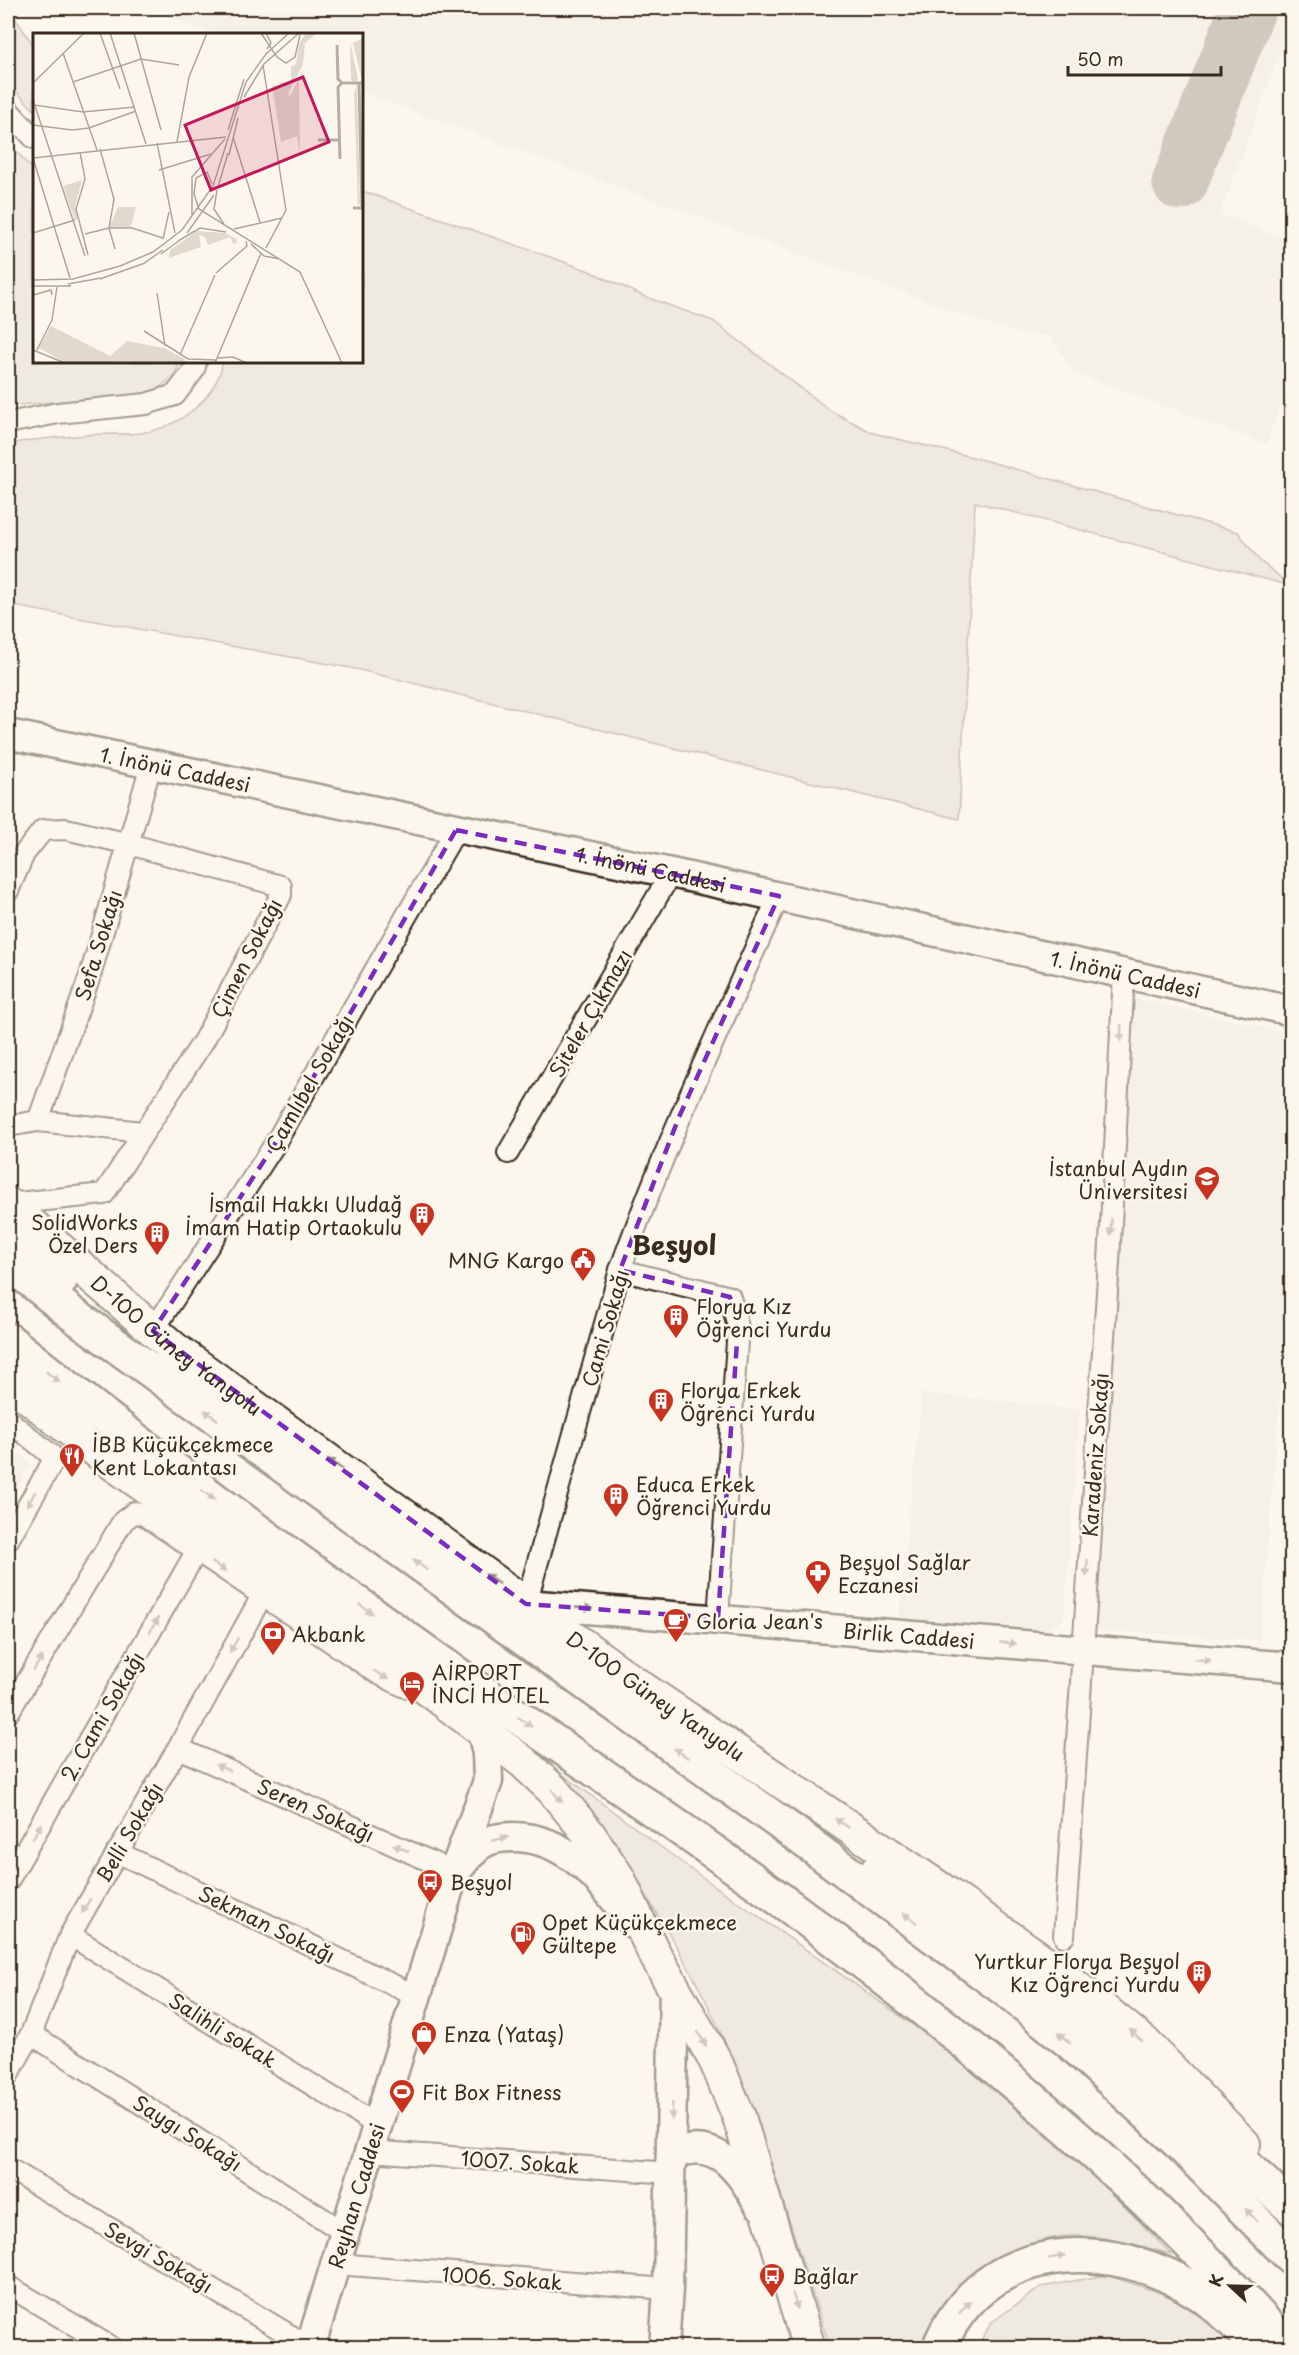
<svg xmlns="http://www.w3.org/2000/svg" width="1299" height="2355" viewBox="0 0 1299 2355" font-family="'Playpen Sans',sans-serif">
<rect width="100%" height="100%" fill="#fbf7ec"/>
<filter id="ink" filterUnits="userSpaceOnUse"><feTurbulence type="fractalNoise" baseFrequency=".0167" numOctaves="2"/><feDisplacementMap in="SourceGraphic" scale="12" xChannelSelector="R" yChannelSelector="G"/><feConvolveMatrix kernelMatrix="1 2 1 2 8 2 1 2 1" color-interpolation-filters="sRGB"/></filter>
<g filter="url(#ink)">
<g fill="#ede8dd">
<polygon points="146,8 1291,8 1291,24 1220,214 1291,242 1291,375 1266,444 1073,372 1050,335 1024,334 991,325 362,92 362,34 215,34"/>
<polygon points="1136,999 1291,1033 1291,1371 1282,1371 1260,1640 1095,1630"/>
<polygon points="922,1393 1080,1409 1064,1619 1036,1637 898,1623"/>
<polygon points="8,1444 31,1464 8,1504"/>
</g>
<g fill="#dfd9ce" stroke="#8d8276" stroke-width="1.5">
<polygon points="8,8 34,46 34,110 8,83"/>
<path d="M8 142 34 171V362H180C175 378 163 386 149 394L8 406Z"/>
<path d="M362 191 587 270 643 296 713 321 831 411 873 433 976 458 1238 532 1260 561 1291 586 975 502 959 819 356 669 8 605V444C33 439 60 437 86 435 104 433 123 435 141 433 180 427 215 400 223 362H362Z"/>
<path d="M557 1770 688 1867 943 2046 1108 2189 1171 2254C1132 2244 1085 2228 1044 2240 1004 2252 954 2317 924 2347H830C788 2224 756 2093 694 1978 655 1904 607 1836 557 1770Z"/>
<polygon points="1106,2275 1170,2296 1228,2336 1238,2348 976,2348 992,2322 1041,2287"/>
</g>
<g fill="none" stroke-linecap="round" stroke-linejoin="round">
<polyline stroke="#9b9085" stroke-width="56" points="1180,182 1248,8"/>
<defs>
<g id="street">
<polyline points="8,110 34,138"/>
<polyline points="8,423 58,413 146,404 175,395 194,370 196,362"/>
<polyline points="8,891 24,854 43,830 66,829 129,844 281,886 281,895 204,1040 104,1194 8,1204"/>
<polyline points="38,1121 90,976 151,765"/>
<polyline points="8,1126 38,1121 143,1132"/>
<polyline points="508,1153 671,873"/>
<polyline points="620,1270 730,1297 738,1327 718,1618"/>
<polyline points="153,1331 273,1147 456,830"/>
<polyline points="8,1420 55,1458 8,1540"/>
<path d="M526 1604 620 1270C666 1142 723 1020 779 896"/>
<polyline points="8,1713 123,1521 135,1512 144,1515 377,1673 405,1687"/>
<polyline points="178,1748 454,1872"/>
<polyline points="117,1852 416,1996"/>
<polyline points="8,1881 196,1552"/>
<polyline points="70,1935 377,2125"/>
<polyline points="1064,1936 1109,1262 1124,974"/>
<polyline points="31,2034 344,2232"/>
<polyline points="8,2075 31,2034 70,1935 178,1748 263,1594"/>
<polyline points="369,2151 670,2173"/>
<polyline points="8,2168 310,2347"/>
<polyline points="335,2264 668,2289"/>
<polyline points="8,2286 113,2348"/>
</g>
<g id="secondary">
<path id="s1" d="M8 734 671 873 1292 1011"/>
<path id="s2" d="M526 1604 1292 1667"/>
<path d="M458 1869C465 1861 474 1848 484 1843 492 1838 506 1837 515 1837 568 1838 604 1883 632 1923"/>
<path d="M670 2164 677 2153C720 2137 741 2175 760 2206"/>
<path id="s3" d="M310 2348 454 1872 488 1781 487 1754 482 1730"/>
<polyline points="664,2348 668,2289 674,1989"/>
</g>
<g id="primary">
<path id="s4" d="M8 1204 175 1349 642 1688 938 1887 1049 1965 1145 2043 1244 2144"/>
<polyline points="8,1381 105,1458 430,1691 523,1762 552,1789 589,1834 618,1877 653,1951 716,2062 739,2117 809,2348"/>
</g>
<g id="highway">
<polyline points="8,1229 60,1281"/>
<polyline points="8,1262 75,1316 801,1838 1014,1996 1071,2043 1178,2142 1292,2258"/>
<path d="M8 1340C165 1467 330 1585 495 1701 592 1769 690 1833 785 1903 966 2038 1138 2178 1288 2348"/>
<path d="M878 1870C975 1932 1068 2003 1154 2080 1201 2121 1244 2167 1292 2208"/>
<path d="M939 2348C983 2238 1112 2235 1199 2293 1221 2307 1240 2329 1260 2348"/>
</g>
</defs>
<use href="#street" stroke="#3b2a1e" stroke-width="24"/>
<use href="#secondary" stroke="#3b2a1e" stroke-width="33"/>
<use href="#primary" stroke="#3b2a1e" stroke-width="36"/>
<use href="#highway" stroke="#3b2a1e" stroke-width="38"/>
<use href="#street" stroke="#fbf7ec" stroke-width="20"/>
<use href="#secondary" stroke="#fbf7ec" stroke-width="28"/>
<use href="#primary" stroke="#fbf7ec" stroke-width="32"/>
<use href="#highway" stroke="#fbf7ec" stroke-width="33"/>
</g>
<defs><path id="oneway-solid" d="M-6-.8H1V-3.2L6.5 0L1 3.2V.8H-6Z" transform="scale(1.5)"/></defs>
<g fill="#9b9085">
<use href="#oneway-solid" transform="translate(1121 1033) rotate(93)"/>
<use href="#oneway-solid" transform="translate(1111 1227) rotate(93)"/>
<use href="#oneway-solid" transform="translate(53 1377) rotate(39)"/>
<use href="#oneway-solid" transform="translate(211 1415) rotate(-144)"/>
<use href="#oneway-solid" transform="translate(335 1464) rotate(-144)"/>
<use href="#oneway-solid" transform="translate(208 1495) rotate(36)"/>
<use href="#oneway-solid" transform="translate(31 1499) rotate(120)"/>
<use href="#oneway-solid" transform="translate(420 1565) rotate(-144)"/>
<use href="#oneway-solid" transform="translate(219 1567) rotate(34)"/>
<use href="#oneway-solid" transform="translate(1087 1568) rotate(94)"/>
<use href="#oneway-solid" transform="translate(492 1579) rotate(-144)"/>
<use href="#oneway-solid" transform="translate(584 1608) rotate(4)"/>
<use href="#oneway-solid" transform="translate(366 1609) rotate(36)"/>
<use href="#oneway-solid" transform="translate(154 1625) rotate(-60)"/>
<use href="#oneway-solid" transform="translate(1008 1643) rotate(5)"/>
<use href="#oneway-solid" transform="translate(234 1645) rotate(119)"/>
<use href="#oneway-solid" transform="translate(1203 1660) rotate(5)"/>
<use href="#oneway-solid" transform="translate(38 1663) rotate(-59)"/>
<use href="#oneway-solid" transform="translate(381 1675) rotate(31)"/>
<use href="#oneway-solid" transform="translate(525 1722) rotate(34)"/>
<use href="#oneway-solid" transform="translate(681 1753) rotate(-144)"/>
<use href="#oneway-solid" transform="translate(223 1768) rotate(-156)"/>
<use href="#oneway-solid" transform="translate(557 1796) rotate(50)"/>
<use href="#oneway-solid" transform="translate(842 1823) rotate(-146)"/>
<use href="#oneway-solid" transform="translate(37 1831) rotate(-60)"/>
<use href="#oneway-solid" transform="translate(500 1839) rotate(-13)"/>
<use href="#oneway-solid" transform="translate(401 1848) rotate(-156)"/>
<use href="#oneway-solid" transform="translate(86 1906) rotate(120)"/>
<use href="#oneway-solid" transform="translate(910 1918) rotate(-143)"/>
<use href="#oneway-solid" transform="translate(1136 2035) rotate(-138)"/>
<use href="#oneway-solid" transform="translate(1064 2038) rotate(-140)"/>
<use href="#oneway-solid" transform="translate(702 2039) rotate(60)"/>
<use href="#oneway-solid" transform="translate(672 2111) rotate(92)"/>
<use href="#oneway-solid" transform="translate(1251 2215) rotate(-133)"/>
<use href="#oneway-solid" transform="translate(1057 2257) rotate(-10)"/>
<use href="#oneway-solid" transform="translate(795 2301) rotate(73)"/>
<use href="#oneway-solid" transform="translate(965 2307) rotate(-47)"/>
</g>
</g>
<path d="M0 0H1299V2355H0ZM456 830 779 896 679 1117 620 1270 730 1297 738 1327 718 1618 526 1604 153 1331 273 1147Z" fill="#fbf7ec" fill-opacity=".55" fill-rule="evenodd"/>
<path fill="none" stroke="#7b2cbf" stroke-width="4.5" stroke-dasharray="12 8" stroke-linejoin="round" d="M456 830 779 896 679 1117 620 1270 730 1297 738 1327 718 1618 526 1604 153 1331 273 1147Z"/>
<defs>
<symbol id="university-pin" viewBox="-11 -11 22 30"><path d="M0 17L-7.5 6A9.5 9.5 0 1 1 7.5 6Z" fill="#c8321e" stroke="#fbf7ec"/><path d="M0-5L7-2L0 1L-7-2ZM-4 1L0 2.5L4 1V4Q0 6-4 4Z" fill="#fff"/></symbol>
<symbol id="building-pin" viewBox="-11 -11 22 30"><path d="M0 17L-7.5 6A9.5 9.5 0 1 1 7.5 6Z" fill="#c8321e" stroke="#fbf7ec"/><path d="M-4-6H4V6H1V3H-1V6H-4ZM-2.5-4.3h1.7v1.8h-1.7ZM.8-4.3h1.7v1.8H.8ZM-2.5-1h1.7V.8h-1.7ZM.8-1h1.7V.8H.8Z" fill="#fff"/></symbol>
<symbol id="civic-pin" viewBox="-11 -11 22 30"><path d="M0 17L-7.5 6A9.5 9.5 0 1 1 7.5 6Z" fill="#c8321e" stroke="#fbf7ec"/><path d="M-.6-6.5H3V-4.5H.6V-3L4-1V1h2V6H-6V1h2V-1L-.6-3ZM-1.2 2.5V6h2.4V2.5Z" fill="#fff"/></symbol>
<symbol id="restaurant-pin" viewBox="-11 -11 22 30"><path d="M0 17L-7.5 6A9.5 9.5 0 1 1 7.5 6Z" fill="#c8321e" stroke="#fbf7ec"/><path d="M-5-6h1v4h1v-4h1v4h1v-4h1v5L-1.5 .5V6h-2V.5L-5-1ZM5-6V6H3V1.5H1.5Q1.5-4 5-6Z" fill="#fff"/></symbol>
<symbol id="pharmacy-pin" viewBox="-11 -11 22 30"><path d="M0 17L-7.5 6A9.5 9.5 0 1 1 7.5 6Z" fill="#c8321e" stroke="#fbf7ec"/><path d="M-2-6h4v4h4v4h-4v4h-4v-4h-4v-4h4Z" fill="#fff"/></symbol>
<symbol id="cafe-pin" viewBox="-11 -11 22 30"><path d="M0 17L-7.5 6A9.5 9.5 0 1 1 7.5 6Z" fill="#c8321e" stroke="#fbf7ec"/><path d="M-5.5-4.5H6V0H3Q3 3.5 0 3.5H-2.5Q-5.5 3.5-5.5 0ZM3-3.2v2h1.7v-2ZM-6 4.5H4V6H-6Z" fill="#fff"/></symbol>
<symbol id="bank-pin" viewBox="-11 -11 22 30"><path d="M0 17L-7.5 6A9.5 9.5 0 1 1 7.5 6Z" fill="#c8321e" stroke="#fbf7ec"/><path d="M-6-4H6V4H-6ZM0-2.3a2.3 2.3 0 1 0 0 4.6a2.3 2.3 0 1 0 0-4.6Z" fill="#fff"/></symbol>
<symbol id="hotel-pin" viewBox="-11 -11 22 30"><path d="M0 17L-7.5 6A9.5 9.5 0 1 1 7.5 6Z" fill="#c8321e" stroke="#fbf7ec"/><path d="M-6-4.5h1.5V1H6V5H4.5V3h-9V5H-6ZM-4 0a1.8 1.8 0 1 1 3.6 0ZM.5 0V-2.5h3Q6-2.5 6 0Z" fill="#fff"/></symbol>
<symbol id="bus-pin" viewBox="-11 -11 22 30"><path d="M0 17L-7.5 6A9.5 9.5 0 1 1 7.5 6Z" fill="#c8321e" stroke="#fbf7ec"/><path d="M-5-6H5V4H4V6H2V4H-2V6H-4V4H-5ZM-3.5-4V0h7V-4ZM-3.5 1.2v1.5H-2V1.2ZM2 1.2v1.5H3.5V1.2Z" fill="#fff"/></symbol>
<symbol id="fuel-pin" viewBox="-11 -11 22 30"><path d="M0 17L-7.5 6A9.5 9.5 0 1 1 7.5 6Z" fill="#c8321e" stroke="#fbf7ec"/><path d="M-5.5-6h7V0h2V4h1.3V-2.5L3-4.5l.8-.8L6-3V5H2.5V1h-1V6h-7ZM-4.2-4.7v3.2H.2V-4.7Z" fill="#fff"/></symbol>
<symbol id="shop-pin" viewBox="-11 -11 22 30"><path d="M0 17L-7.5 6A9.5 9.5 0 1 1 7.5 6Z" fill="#c8321e" stroke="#fbf7ec"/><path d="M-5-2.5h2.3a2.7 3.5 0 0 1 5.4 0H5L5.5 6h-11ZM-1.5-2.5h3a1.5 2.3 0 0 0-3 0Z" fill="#fff"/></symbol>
<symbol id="stadium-pin" viewBox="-11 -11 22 30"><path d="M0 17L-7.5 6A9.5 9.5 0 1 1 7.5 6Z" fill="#c8321e" stroke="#fbf7ec"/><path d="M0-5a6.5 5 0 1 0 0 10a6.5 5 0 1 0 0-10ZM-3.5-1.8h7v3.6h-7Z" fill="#fff"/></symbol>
</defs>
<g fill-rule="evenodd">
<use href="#university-pin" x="1192" y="1164" width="30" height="40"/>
<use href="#building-pin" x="407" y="1200" width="30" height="40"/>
<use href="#building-pin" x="142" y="1219" width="30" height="40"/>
<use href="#civic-pin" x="568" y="1245" width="30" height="40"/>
<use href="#building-pin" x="661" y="1302" width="30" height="40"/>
<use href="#building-pin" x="646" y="1386" width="30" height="40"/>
<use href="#restaurant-pin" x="57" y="1441" width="30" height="40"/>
<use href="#building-pin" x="601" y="1481" width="30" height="40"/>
<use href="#pharmacy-pin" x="803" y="1558" width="30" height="40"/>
<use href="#cafe-pin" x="661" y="1606" width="30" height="40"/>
<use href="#bank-pin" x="258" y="1619" width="30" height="40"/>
<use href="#hotel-pin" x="397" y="1669" width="30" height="40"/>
<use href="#bus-pin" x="415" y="1867" width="30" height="40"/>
<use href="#fuel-pin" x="508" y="1919" width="30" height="40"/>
<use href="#building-pin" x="1184" y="1958" width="30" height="40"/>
<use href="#shop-pin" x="409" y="2019" width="30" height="40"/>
<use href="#stadium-pin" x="387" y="2077" width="30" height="40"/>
<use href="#bus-pin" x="757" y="2261" width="30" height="40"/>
</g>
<g text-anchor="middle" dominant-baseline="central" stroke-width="5" stroke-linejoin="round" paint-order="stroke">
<g font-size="20" fill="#3b2a1e" stroke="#fbf7ec">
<text stroke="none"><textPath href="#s1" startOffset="171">1. İnönü Caddesi</textPath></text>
<text stroke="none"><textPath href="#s1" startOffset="657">1. İnönü Caddesi</textPath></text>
<text transform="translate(98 945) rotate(-73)">Sefa Sokağı</text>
<text transform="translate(246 958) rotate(-63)">Çimen Sokağı</text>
<text stroke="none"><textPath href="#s1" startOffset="1143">1. İnönü Caddesi</textPath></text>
<text transform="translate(590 1013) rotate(-60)">Siteler Çıkmazı</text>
<text transform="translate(309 1083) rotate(-60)">Çamlıbel Sokağı</text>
<text transform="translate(605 1328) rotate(-74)">Cami Sokağı</text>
<text stroke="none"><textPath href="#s4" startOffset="220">D-100 Güney Yanyolu</textPath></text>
<text transform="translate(1095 1455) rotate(-86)">Karadeniz Sokağı</text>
<text stroke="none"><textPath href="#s2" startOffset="384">Birlik Caddesi</textPath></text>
<text stroke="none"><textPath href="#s4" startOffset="814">D-100 Güney Yanyolu</textPath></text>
<text transform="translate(102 1716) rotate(-60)">2. Cami Sokağı</text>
<text transform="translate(316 1810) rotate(24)">Seren Sokağı</text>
<text transform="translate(129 1832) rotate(-60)">Belli Sokağı</text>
<text transform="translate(267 1924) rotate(26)">Sekman Sokağı</text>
<text transform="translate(223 2030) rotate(32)">Salihli sokak</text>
<text transform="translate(188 2133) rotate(32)">Saygı Sokağı</text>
<text transform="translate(520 2162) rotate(4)">1007. Sokak</text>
<text stroke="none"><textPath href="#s3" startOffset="159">Reyhan Caddesi</textPath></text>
<text transform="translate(159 2257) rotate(30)">Sevgi Sokağı</text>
<text transform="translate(502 2278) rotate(4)">1006. Sokak</text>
</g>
<g font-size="20" fill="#3b2a1e" stroke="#fbf7ec" text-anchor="start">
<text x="1188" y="1168" text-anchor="end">İstanbul Aydın<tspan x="1188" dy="23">Üniversitesi</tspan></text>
<text x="402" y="1204" text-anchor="end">İsmail Hakkı Uludağ<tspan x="402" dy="23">İmam Hatip Ortaokulu</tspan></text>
<text x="138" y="1222" text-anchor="end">SolidWorks<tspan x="138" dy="23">Özel Ders</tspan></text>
<text x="564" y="1260" text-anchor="end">MNG Kargo</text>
<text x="696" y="1306">Florya Kız<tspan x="696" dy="23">Öğrenci Yurdu</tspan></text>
<text x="680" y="1390">Florya Erkek<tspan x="680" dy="23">Öğrenci Yurdu</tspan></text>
<text x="92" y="1444">İBB Küçükçekmece<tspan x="92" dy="23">Kent Lokantası</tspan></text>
<text x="636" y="1484">Educa Erkek<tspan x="636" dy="23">Öğrenci Yurdu</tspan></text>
<text x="838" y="1562">Beşyol Sağlar<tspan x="838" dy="23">Eczanesi</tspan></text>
<text x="696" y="1621">Gloria Jean's</text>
<text x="292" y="1634">Akbank</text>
<text x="432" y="1672">AİRPORT<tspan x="432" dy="23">İNCİ HOTEL</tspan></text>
<text x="450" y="1882">Beşyol</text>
<text x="542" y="1922">Opet Küçükçekmece<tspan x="542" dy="23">Gültepe</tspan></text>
<text x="1180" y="1961" text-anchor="end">Yurtkur Florya Beşyol<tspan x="1180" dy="23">Kız Öğrenci Yurdu</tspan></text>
<text x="444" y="2034">Enza (Yataş)</text>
<text x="422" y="2092">Fit Box Fitness</text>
<text x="792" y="2276">Bağlar</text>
</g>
<g font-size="26" font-weight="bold" fill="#3b2a1e" stroke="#fbf7ec">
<text x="674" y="1244">Beşyol</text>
</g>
</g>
<g transform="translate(33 33)">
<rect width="330" height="330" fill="#fbf7ec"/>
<path d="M273 0H284L272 10 270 31 255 61 245 50 258 48V34L263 31 266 11ZM330 5V48H329L320 10ZM317 9 325 45 324 48H318ZM271 35 266 50 267 121 264 103 248 109 239 52 247 53 257 63ZM324 53 327 171 325 172 321 60ZM49 147 42 174 45 186 42 187 30 153ZM85 174H103L98 194 76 195ZM164 198 192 200 204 206V210L200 211 197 204 175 212 172 204 166 202 168 214 136 225 137 217ZM18 293 77 323 94 308 131 315 152 326V330H33L6 315Z" fill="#dfd9ce"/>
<path fill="none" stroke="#b6aea2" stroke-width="3" d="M304 12 305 46 309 50M309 50H330M285 107H306M307 126 305 54 309 50M320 175H329L326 50"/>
<path fill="none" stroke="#aea59a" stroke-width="1.5" d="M67 0 87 56M77 0 113 111M101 0 128 97M228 0 244 24 253 30 262 24 267 2M233 0 238 10 234 16M30 20 64 117M230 32 253 177 233 215M40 49 108 26 146 32M0 50 51 0M211 64 231 31 266 0M0 67 52 223M1 72 50 79 102 74M0 92 39 97 56 95 103 78M195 97 211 46M200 104 227 189M144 109 156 44 174 0M124 110 142 200M67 116 81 166 76 195 82 216M47 119 52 146 43 176 55 222M196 122 205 85M0 125 193 104M0 125 37 245M126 137 178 121M179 151 174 139 163 145 161 161 166 176 267 239 309 330M185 154 195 120M184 157 181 176 191 191M159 182V144L192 106M201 196 249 185M0 200 42 187M154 200 181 162M52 201 76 195H99L130 205M130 206 136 179M145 208 167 195 193 199M218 211 231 223 247 226M128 221 147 207M110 231 130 217M183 240 214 213 213 208M67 246 112 230M0 247 40 246 87 233 120 219 149 197 180 153 213 49 233 21 256 0M35 251 68 245M0 253H38M124 260 132 313M0 262 18 257 19 262M111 298 155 326 183 327M0 317 32 330M4 317 19 287 24 254M147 322 182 242M184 325 200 324 214 330M182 330 228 220"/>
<path fill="#c2185b" fill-opacity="0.15" stroke="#c2185b" stroke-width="3" d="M270 44 296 109 178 157 152 92Z"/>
<rect width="330" height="330" fill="none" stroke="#3b2a1e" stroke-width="3"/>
</g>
<rect width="1299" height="2355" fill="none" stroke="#fbf7ec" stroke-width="30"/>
<rect x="15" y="15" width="1269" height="2325" fill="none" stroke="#3b2a1e" stroke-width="2" filter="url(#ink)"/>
<g transform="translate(1230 2286) rotate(292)" stroke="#fbf7ec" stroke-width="4.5" paint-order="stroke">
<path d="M0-4.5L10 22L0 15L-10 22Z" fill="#3b2a1e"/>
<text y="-9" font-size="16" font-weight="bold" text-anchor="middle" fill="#3b2a1e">K</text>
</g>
<path d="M1068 66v9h153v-9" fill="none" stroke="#3b2a1e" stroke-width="3"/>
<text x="1077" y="66" font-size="18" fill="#3b2a1e" stroke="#fbf7ec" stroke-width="4.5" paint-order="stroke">50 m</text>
</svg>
